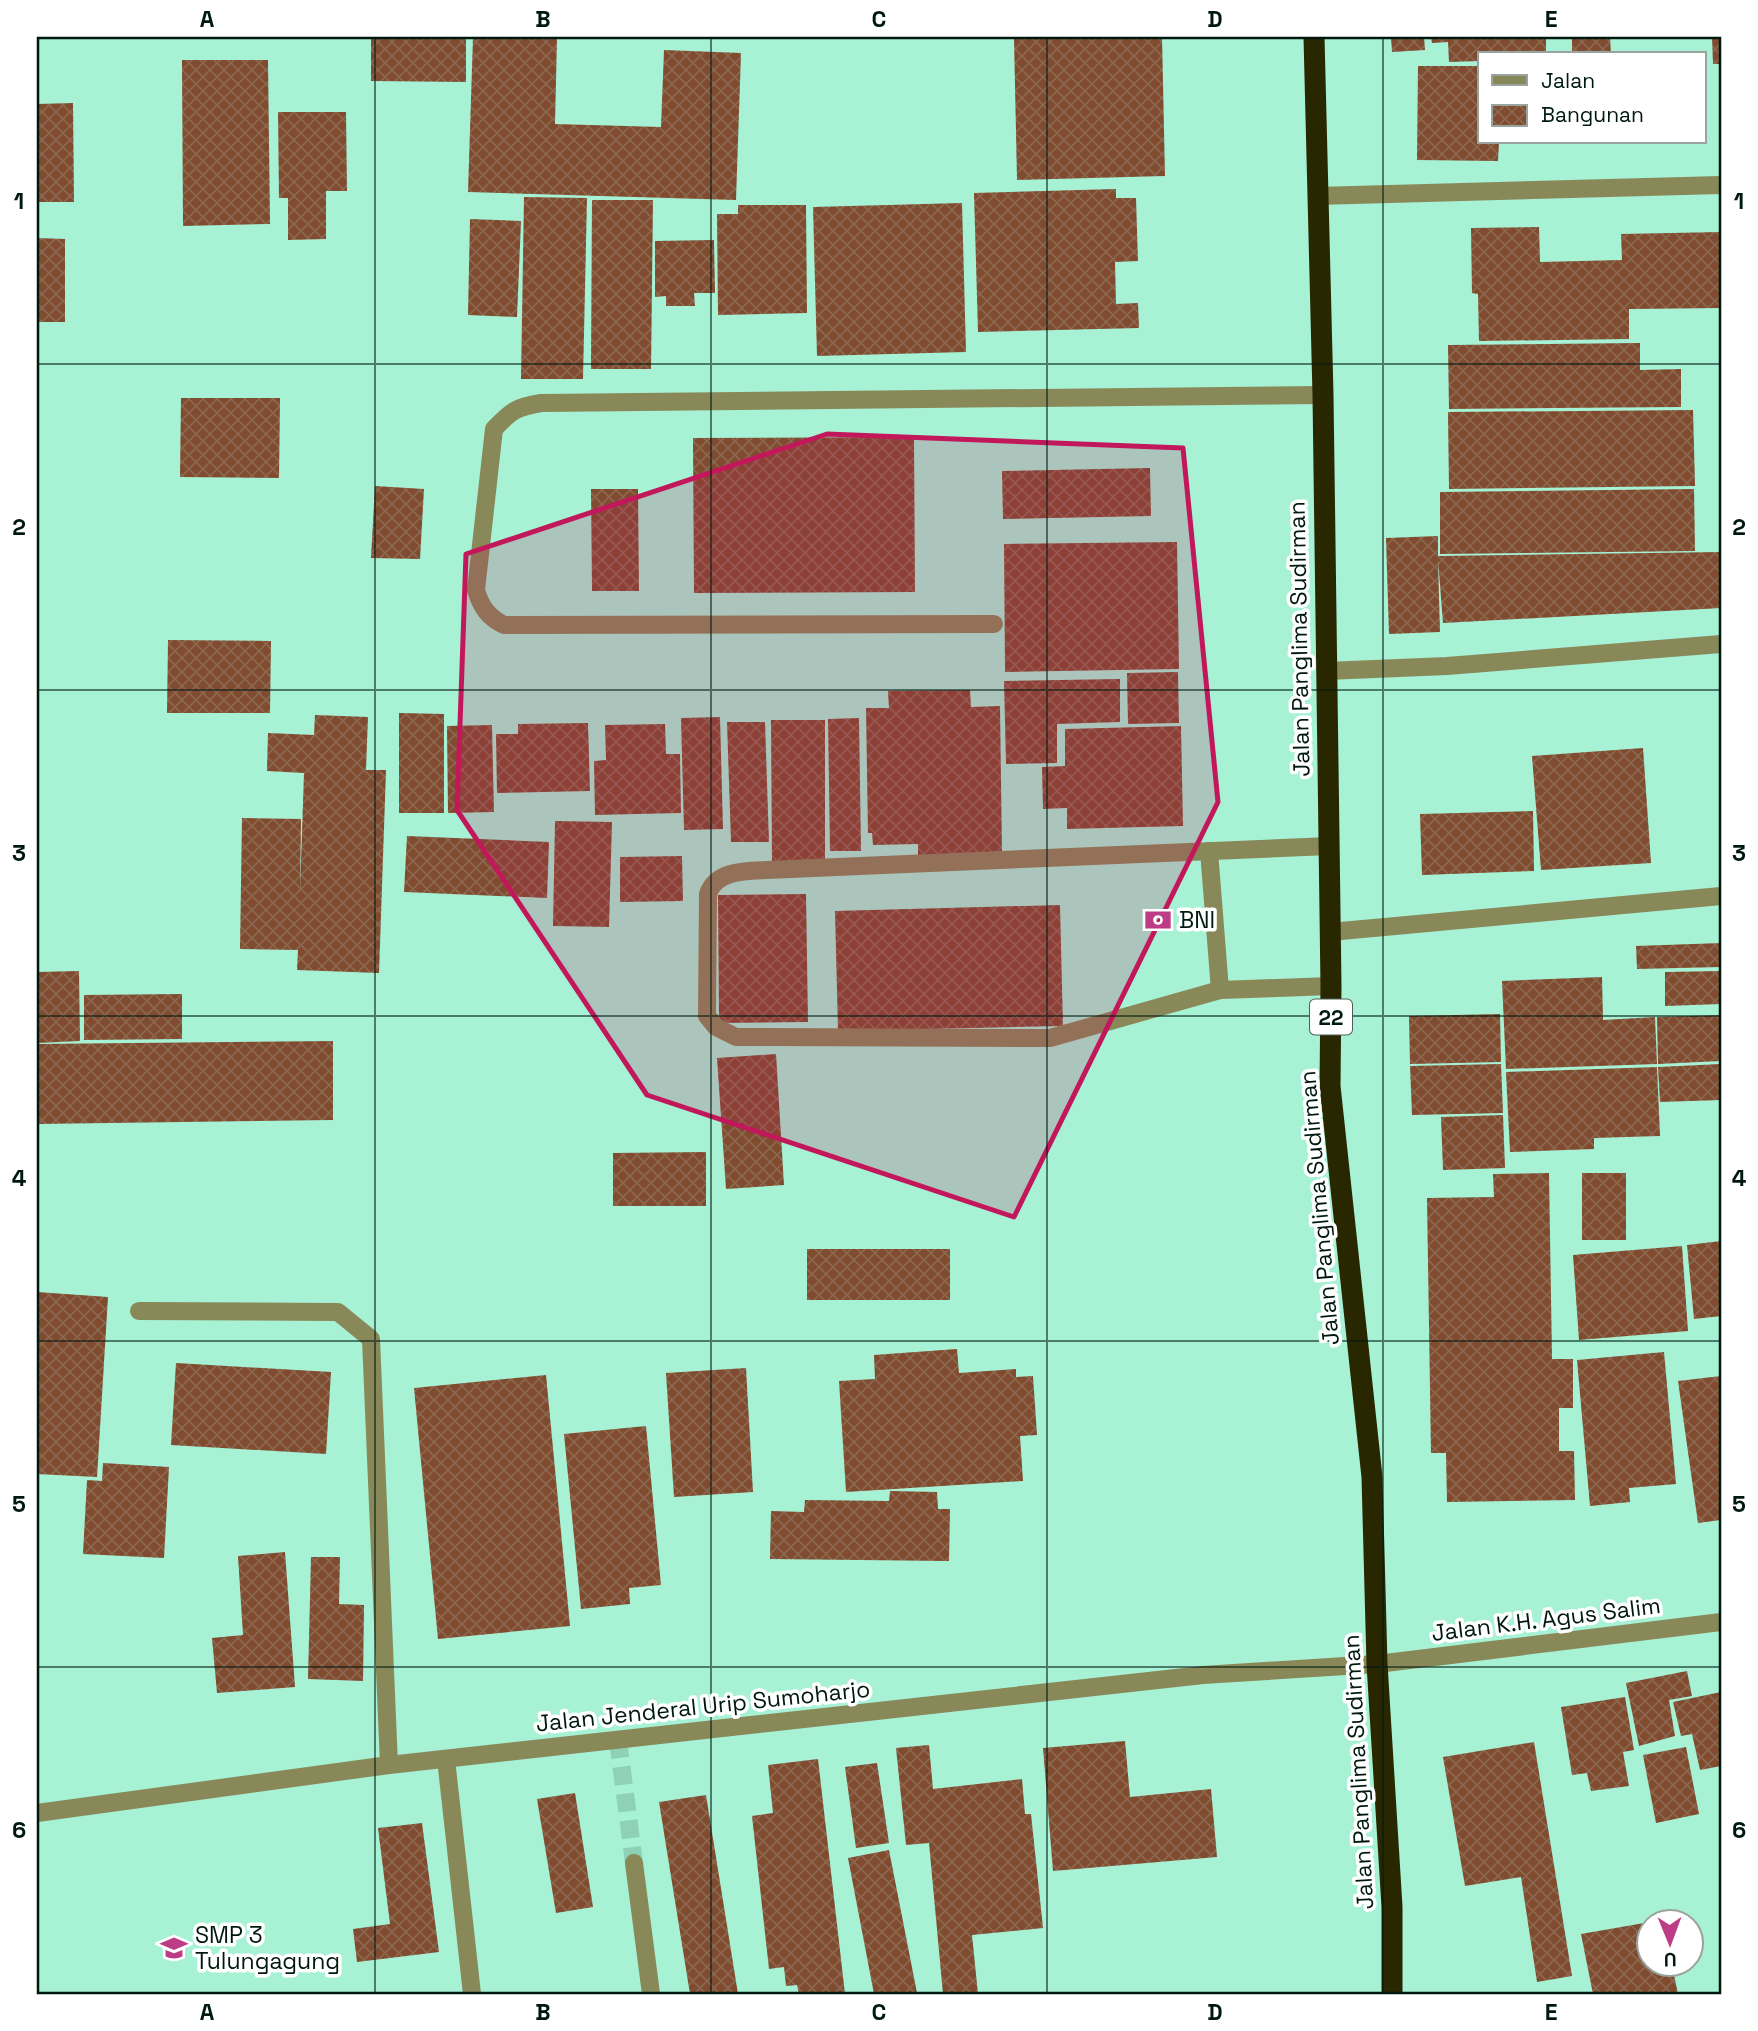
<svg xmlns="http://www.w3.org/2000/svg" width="1758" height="2031" viewBox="0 0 1758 2031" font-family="'Space Grotesk',sans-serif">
<defs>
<pattern id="building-cross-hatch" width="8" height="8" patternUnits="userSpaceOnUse" patternTransform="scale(1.75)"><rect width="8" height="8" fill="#804b2e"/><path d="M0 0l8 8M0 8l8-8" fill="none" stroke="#8c6750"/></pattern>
</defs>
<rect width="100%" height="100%" fill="#a7f1d5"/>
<g fill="url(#building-cross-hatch)">
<polygon points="371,37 466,37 466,82 371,81"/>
<polygon points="473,37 557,38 555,124 661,127 664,50 741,53 736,200 468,192"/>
<polygon points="1014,37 1162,37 1165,176 1017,180"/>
<polygon points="1391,37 1424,37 1425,50 1392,52"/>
<polygon points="1431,37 1546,37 1546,54 1480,54 1480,61 1449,62 1448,42 1432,43"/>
<polygon points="1572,37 1610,37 1611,54 1572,54"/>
<polygon points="1712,37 1721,37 1721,64 1713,64"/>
<polygon points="182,60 268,60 270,224 183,226"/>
<polygon points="1418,66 1480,66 1480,142 1499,142 1498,161 1417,160"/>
<polygon points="73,103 74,202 37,202 37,104"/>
<polygon points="278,112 346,112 347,191 326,191 326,239 288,240 288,198 279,198"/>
<polygon points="1116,189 1116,198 1136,198 1138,261 1115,262 1116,304 1138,303 1139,328 978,332 974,193"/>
<polygon points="524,197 587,198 583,379 521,379"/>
<polygon points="592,200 653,200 651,369 591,369"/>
<polygon points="962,203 966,352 817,356 813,207"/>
<polygon points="738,205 806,205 807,313 718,315 717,214 738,214"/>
<polygon points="470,219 521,221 517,317 468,315"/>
<polygon points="1539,227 1540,262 1622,260 1621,234 1721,232 1721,308 1629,309 1629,339 1479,341 1478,294 1472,293 1471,228"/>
<polygon points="37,238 65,239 65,322 37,322"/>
<polygon points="714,240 715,293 694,293 695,306 666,306 666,296 655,297 655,241"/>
<polygon points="1640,343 1640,370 1681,369 1681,407 1449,409 1448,345"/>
<polygon points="181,398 280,398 279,478 180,477"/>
<polygon points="1693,410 1695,486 1449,489 1448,412"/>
<polygon points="914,437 915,592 694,593 693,438"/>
<polygon points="1150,468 1151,516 1003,519 1002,471"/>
<polygon points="375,486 424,489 420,559 371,558"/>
<polygon points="591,489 638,489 639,591 592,591"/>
<polygon points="1694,489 1695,551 1440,554 1440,492"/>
<polygon points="1438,536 1438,556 1721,552 1721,608 1443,623 1438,560 1440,632 1389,634 1386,538"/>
<polygon points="1177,542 1179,669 1005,672 1004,544"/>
<polygon points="168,640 271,641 270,713 167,713"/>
<polygon points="1178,672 1179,723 1128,724 1127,673"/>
<polygon points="1120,679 1120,722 1057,724 1057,763 1006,764 1004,681"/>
<polygon points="970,690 971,707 1000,706 1002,855 918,856 918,844 873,845 872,833 868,833 866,708 889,708 888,691"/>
<polygon points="399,713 444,714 444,813 399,813"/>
<polygon points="315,715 368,717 366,770 386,770 379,973 297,970 298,950 240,949 242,818 301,819 300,892 304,773 267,771 268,733 314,735"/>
<polygon points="720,717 723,829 684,830 681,718"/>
<polygon points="859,718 861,851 830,851 828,719"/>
<polygon points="771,720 825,720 825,864 772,864"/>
<polygon points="727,722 765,722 769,842 731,842"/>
<polygon points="588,723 590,791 497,793 496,734 518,734 518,724"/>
<polygon points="665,724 666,754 680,754 681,813 595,815 594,761 606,760 605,725"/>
<polygon points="492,725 494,812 448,813 447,726"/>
<polygon points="1181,726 1183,826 1067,829 1067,808 1043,809 1042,767 1065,766 1065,729"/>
<polygon points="1643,748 1651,863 1541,870 1532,756"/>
<polygon points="1533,811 1534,871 1422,875 1420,814"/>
<polygon points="555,821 612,822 609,927 553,926"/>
<polygon points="407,836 549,842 547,898 404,892"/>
<polygon points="682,856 683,901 620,902 620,857"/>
<polygon points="806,894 808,1022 719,1023 718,895"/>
<polygon points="1060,905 1063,1026 838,1031 835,911"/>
<polygon points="1721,943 1721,967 1637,969 1636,946"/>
<polygon points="79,971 80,1041 37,1043 37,972"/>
<polygon points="1721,971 1721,1004 1665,1006 1665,972"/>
<polygon points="1602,977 1603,1020 1655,1017 1657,1064 1506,1069 1502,981"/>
<polygon points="182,994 182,1039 84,1040 84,995"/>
<polygon points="1500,1014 1501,1062 1410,1064 1409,1016"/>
<polygon points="1721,1015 1721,1061 1658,1064 1657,1017"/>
<polygon points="333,1041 333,1120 37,1124 37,1044"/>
<polygon points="776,1054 784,1185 726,1189 717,1058"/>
<polygon points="1501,1064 1503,1113 1412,1115 1410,1066"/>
<polygon points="1721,1064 1721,1100 1660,1102 1658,1067"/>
<polygon points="1657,1067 1660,1136 1594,1138 1594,1149 1510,1152 1506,1072"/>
<polygon points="1503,1115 1505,1168 1443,1170 1441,1117"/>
<polygon points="706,1152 706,1206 613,1206 613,1153"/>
<polygon points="1549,1173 1552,1359 1573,1359 1573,1408 1559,1408 1559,1451 1574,1451 1575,1500 1447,1502 1446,1453 1431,1453 1427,1198 1494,1197 1493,1174"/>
<rect x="1582" y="1173" width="44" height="67"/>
<polygon points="1721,1241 1721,1316 1694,1319 1687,1245"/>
<polygon points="1682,1246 1688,1331 1579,1340 1573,1255"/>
<rect x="807" y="1249" width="143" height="51"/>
<polygon points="37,1292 108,1297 97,1477 37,1474"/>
<polygon points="957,1349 959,1373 1016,1369 1016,1377 1033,1376 1037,1435 1020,1436 1023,1481 846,1492 839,1381 875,1379 874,1355"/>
<polygon points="1664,1352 1676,1484 1629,1488 1630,1502 1590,1506 1577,1360"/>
<polygon points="176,1363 331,1372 326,1454 171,1445"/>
<polygon points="746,1368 753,1492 674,1497 666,1373"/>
<polygon points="546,1375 570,1626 438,1639 414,1388"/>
<polygon points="1721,1376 1721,1520 1698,1523 1678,1381"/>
<polygon points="646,1426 661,1585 629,1588 630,1604 581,1609 564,1434"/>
<polygon points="103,1463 169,1467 164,1558 83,1554 87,1480 102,1481"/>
<polygon points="890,1491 937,1492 938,1509 950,1509 949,1561 770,1559 771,1511 804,1512 805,1500 889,1501"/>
<polygon points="285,1552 295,1687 217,1693 212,1638 243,1635 238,1556"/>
<polygon points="311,1557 340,1557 339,1604 364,1605 363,1681 308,1679"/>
<polygon points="1687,1671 1692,1696 1669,1700 1675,1736 1639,1746 1626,1683"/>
<polygon points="1721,1692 1721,1766 1700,1770 1692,1734 1681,1736 1673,1702"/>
<polygon points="1625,1697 1634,1750 1623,1752 1629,1786 1591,1791 1587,1773 1572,1775 1561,1707"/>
<polygon points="1125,1741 1130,1797 1211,1789 1217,1857 1053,1871 1043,1748"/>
<polygon points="1534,1742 1572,1976 1537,1982 1521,1877 1465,1886 1443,1757"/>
<polygon points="929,1745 933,1789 1022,1779 1025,1814 1031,1814 1043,1928 972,1935 978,1994 943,1994 929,1843 906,1845 896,1748"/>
<polygon points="1686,1747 1699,1814 1656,1823 1643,1755"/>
<polygon points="818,1759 845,1994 799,1994 797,1985 786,1986 784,1967 769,1969 752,1816 773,1813 768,1765"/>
<polygon points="877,1763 889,1843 856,1848 845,1767"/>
<polygon points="575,1793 593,1907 556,1913 537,1799"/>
<polygon points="706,1795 738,1994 690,1994 659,1802"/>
<polygon points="422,1823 439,1952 357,1962 353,1929 390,1924 378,1828"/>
<polygon points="889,1850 917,1993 913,1994 874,1994 848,1858"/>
<polygon points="1650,1922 1650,1965 1672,1965 1678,1994 1593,1994 1581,1934"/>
</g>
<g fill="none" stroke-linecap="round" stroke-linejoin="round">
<polyline stroke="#8ed1b7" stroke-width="18" stroke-dasharray="18 9" stroke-linecap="butt" points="618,1740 634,1863"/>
<g stroke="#888859" stroke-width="18">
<polyline points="1317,196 1721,185"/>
<path d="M994 624 504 625C488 617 481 607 476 590L494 429C511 411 516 407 541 403L1323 395"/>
<polyline points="1326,671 1447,666 1721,644"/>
<path d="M1329 846 767 870C747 871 716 870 708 894L707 1016 716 1027 736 1037 1050 1038 1220 990 1331 986"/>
<polyline points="1209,851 1220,990"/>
<polyline points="1330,932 1721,896"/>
<polyline points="139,1311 338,1312 371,1339 389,1765"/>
<polyline points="446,1759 472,1994"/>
<polyline points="37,1813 389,1765 1203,1675 1377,1664 1721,1622"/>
<polyline points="634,1863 651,1994"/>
</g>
<polyline stroke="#282700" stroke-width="21" points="1314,37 1323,395 1331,986 1330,1086 1372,1477 1377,1664 1392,1907 1392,1994"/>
</g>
<path fill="#c2185b" fill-opacity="0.2" stroke="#c2185b" stroke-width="5" stroke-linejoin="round" d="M827 434 1183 448 1218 802 1014 1217 647 1095 457 810 466 554Z"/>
<path fill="none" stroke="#001910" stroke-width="2" stroke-opacity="0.55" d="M375 37V1994M711 37V1994M1047 37V1994M1383 37V1994M37 364H1721M37 690H1721M37 1016H1721M37 1341H1721M37 1667H1721"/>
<defs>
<symbol id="bank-bare" viewBox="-9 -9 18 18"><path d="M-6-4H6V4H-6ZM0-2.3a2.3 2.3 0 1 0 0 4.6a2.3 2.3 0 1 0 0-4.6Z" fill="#bd3c86" stroke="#fff" stroke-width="2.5" paint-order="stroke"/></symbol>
<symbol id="school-bare" viewBox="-9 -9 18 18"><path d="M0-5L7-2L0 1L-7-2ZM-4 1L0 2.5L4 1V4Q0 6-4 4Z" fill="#bd3c86" stroke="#fff" stroke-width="2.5" paint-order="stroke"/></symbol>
</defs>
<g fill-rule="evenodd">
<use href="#bank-bare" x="1139" y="901" width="38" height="38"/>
<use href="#school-bare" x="155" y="1929" width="38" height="38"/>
</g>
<g text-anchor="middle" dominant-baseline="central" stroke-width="7" stroke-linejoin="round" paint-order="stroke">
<rect fill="#fff" stroke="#4c5e58" stroke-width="2" x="1310" y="999.5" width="42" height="35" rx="5"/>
<g font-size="21" font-weight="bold" fill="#001910">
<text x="1331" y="1017">22</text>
</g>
<g font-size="23" fill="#001910" stroke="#fff">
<text transform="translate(1299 639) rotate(-91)">Jalan Panglima Sudirman</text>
<text transform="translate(1319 1208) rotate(-95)">Jalan Panglima Sudirman</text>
<text transform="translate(1546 1619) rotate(-7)">Jalan K.H. Agus Salim</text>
<text transform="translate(703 1706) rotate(-6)">Jalan Jenderal Urip Sumoharjo</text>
<text transform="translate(1358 1772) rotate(-93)">Jalan Panglima Sudirman</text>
</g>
<g font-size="23" fill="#001910" stroke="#fff" text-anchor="start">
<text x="1179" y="920">BNI</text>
<text x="195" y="1935">SMP 3<tspan x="195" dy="26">Tulungagung</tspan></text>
</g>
</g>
<rect width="1758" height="2031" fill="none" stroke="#ffffff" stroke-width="77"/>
<rect x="1478" y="52" width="228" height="91" fill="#ffffff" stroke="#99a39f" stroke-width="2"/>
<rect x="1492" y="75" width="35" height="10" fill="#888859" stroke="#99a39f" stroke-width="2"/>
<text x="1541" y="88" font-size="21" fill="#001910">Jalan</text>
<rect x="1492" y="105" width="35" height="21" fill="url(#building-cross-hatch)" stroke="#99a39f" stroke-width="2"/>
<text x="1541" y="122" font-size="21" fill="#001910">Bangunan</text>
<g transform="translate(1670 1943) rotate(179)"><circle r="33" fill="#ffffff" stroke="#99a39f" stroke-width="2"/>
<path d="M0-5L12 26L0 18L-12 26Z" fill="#bd3c86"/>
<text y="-10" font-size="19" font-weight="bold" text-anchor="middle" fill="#001910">U</text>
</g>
<rect x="38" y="38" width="1682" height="1955" fill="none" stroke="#001910" stroke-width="2.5"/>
<g font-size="23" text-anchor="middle" font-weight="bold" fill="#001910">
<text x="207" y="27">A</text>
<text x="543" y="27">B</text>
<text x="879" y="27">C</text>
<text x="1215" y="27">D</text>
<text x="1551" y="27">E</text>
<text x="19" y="209">1</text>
<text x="1739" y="209">1</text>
<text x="19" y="535">2</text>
<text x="1739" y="535">2</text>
<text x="19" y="861">3</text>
<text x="1739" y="861">3</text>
<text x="19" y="1186">4</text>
<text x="1739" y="1186">4</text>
<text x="19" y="1512">5</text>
<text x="1739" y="1512">5</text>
<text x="19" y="1838">6</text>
<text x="1739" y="1838">6</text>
<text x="207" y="2020">A</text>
<text x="543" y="2020">B</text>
<text x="879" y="2020">C</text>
<text x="1215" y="2020">D</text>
<text x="1551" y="2020">E</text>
</g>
</svg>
